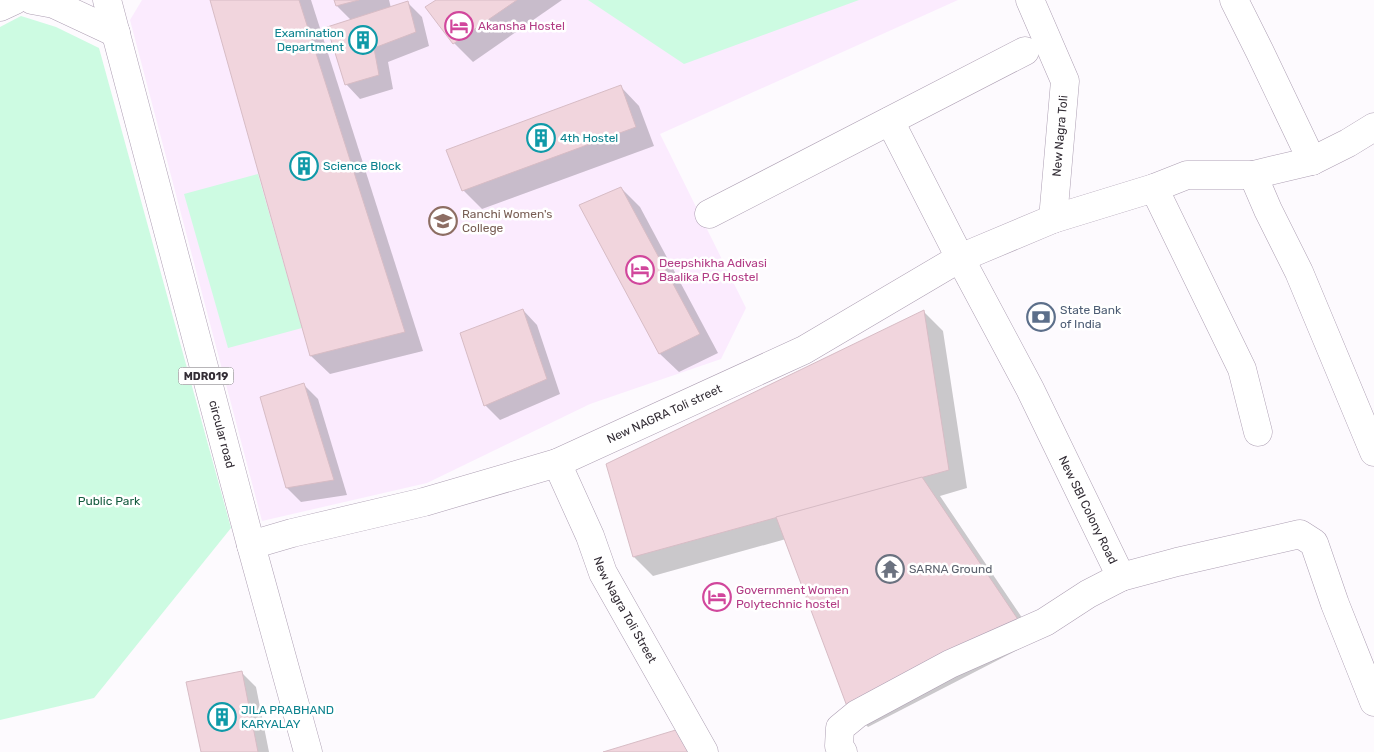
<svg xmlns="http://www.w3.org/2000/svg" width="1374" height="752" viewBox="0 0 1374 752" font-family="Rubik,sans-serif">
<rect width="100%" height="100%" fill="#fdfafe"/>
<polygon fill="#fbebfe" points="142,0 958,0 660,134 746,308 721,359 590,404 427,483 262,521 130,20"/>
<g fill="#cdfbe2">
<polygon points="588,0 859,0 684,64"/>
<polygon points="21,16 56,27 99,48 231,528 94,698 0,720 0,27"/>
<polygon points="258,174 302,328 228,348 184,194"/>
</g>
<g fill="#0003">
<polygon points="211,0 311,0 423,351 330,374 311,356"/>
<polygon points="335,0 389,0 391,8 408,3 422,17 429,46 388,62 393,89 360,99 346,84 351,20 337,6"/>
<polygon points="438,0 562,0 473,62 454,43 427,8"/>
<polygon points="621,87 639,106 654,146 482,209 463,190"/>
<polygon points="621,188 640,207 718,353 679,372 660,354 581,206"/>
<polygon points="523,310 537,325 560,394 500,420 485,405"/>
<polygon points="924,312 943,331 967,488 940,496 1037,640 868,727 849,708 786,539 653,576 634,557"/>
<polygon points="304,385 318,399 347,495 301,502 287,488"/>
<polygon points="241,672 256,687 269,752 202,752"/>
</g>
<g fill="#f1d5dd" stroke="#d7bcc5">
<polygon points="210,0 299,0 405,332 310,356"/>
<polygon points="334,0 359,0 336,6"/>
<polygon points="436,0 517,0 453,44 425,7"/>
<polygon points="408,1 416,32 374,48 379,75 345,85 327,27"/>
<polygon points="621,85 636,127 462,191 446,150"/>
<polygon points="621,187 700,334 659,354 579,205"/>
<polygon points="523,309 547,379 484,406 460,333"/>
<polygon points="924,310 949,470 633,557 606,464"/>
<polygon points="304,383 334,480 286,488 260,397"/>
<polygon points="922,477 1019,621 848,709 776,517"/>
<polygon points="242,671 258,752 201,752 186,682"/>
<polygon points="679,729 694,752 603,752"/>
</g>
<g fill="none" stroke-linecap="round" stroke-linejoin="round">
<defs>
<g id="minor">
<polyline points="1030,0 1065,81 1053,219"/>
<polyline points="1234,0 1260,52 1312,161"/>
<polyline points="1253,175 1268,210 1299,272 1374,452"/>
<polyline points="1154,188 1242,369 1258,432"/>
<polyline points="709,214 1025,51"/>
<path id="s1" d="M557 463 590 536 603 573 704 752"/>
<path id="s2" d="M251 545 292 533 424 502 557 463 804 350 960 258 1053 219 1154 188 1187 175H1253L1312 161 1348 143 1374 127"/>
<polyline points="1121,577 1177,562 1300,534 1314,543 1335,604 1374,702"/>
<polyline points="843,752 839,746 840,728 857,714 950,664 1045,622 1088,594 1121,577 1030,389 960,258 890,121"/>
</g>
<g id="major">
<polyline points="32,0 54,4 116,33"/>
<path id="s3" d="M107 0 251 545 308 752"/>
<polyline points="0,7 15,0"/>
</g>
</defs>
<use href="#minor" stroke="#ad9fb3" stroke-width="29"/>
<use href="#major" stroke="#ad9fb3" stroke-width="29"/>
<use href="#minor" stroke="#fff" stroke-width="28"/>
<use href="#major" stroke="#fff" stroke-width="28"/>
</g>
<defs>
<symbol id="hotel-ring" viewBox="-11 -11 22 22"><circle r="9.5" fill="#fff" stroke="#d1479c" stroke-width="1.5"/><path d="M-6-4.5h1.5V1H6V5H4.5V3h-9V5H-6ZM-4 0a1.8 1.8 0 1 1 3.6 0ZM.5 0V-2.5h3Q6-2.5 6 0Z" fill="#d1479c"/></symbol>
<symbol id="building-ring" viewBox="-11 -11 22 22"><circle r="9.5" fill="#fff" stroke="#0f9aa8" stroke-width="1.5"/><path d="M-4-6H4V6H1V3H-1V6H-4ZM-2.5-4.3h1.7v1.8h-1.7ZM.8-4.3h1.7v1.8H.8ZM-2.5-1h1.7V.8h-1.7ZM.8-1h1.7V.8H.8Z" fill="#0f9aa8"/></symbol>
<symbol id="university-ring" viewBox="-11 -11 22 22"><circle r="9.5" fill="#fff" stroke="#8d6e63" stroke-width="1.5"/><path d="M0-5L7-2L0 1L-7-2ZM-4 1L0 2.5L4 1V4Q0 6-4 4Z" fill="#8d6e63"/></symbol>
<symbol id="bank-ring" viewBox="-11 -11 22 22"><circle r="9.5" fill="#fff" stroke="#5c6f8a" stroke-width="1.5"/><path d="M-6-4H6V4H-6ZM0-2.3a2.3 2.3 0 1 0 0 4.6a2.3 2.3 0 1 0 0-4.6Z" fill="#5c6f8a"/></symbol>
<symbol id="temple-ring" viewBox="-11 -11 22 22"><circle r="9.5" fill="#fff" stroke="#6b7280" stroke-width="1.5"/><path d="M0-6L5-2H3V0L6.5 2.5H4V6H1.5V3h-3V6H-4V2.5H-6.5L-3 0V-2H-5Z" fill="#6b7280"/></symbol>
</defs>
<g fill-rule="evenodd">
<use href="#hotel-ring" x="443" y="10" width="32" height="32"/>
<use href="#building-ring" x="347" y="24" width="32" height="32"/>
<use href="#building-ring" x="525" y="122" width="32" height="32"/>
<use href="#building-ring" x="288" y="150" width="32" height="32"/>
<use href="#university-ring" x="427" y="205" width="32" height="32"/>
<use href="#hotel-ring" x="624" y="254" width="32" height="32"/>
<use href="#bank-ring" x="1025" y="301" width="32" height="32"/>
<use href="#temple-ring" x="874" y="553" width="32" height="32"/>
<use href="#hotel-ring" x="701" y="581" width="32" height="32"/>
<use href="#building-ring" x="206" y="701" width="32" height="32"/>
</g>
<g text-anchor="middle" dominant-baseline="central" stroke-width="5" stroke-linejoin="round" paint-order="stroke">
<rect fill="#fff" stroke="#706c72" stroke-width="1" x="178.5" y="367.5" width="55" height="17" rx="4"/>
<g font-size="11" font-weight="bold" fill="#332d35">
<text x="206" y="376">MDR019</text>
</g>
<g font-size="12" fill="#b23c85" stroke="#fff" text-anchor="start">
<text x="478" y="26">Akansha Hostel</text>
<text x="659" y="263">Deepshikha Adivasi<tspan x="659" dy="14">Baalika P.G Hostel</tspan></text>
<text x="736" y="590">Government Women<tspan x="736" dy="14">Polytechnic hostel</tspan></text>
</g>
<g font-size="12" fill="#0d838f" stroke="#fff" text-anchor="start">
<text x="344" y="33" text-anchor="end">Examination<tspan x="344" dy="14">Department</tspan></text>
<text x="560" y="138">4th Hostel</text>
<text x="323" y="166">Science Block</text>
<text x="241" y="710">JILA PRABHAND<tspan x="241" dy="14">KARYALAY</tspan></text>
</g>
<g font-size="12" fill="#332d35" stroke="#fff">
<text transform="translate(1060 136) rotate(-85)">New Nagra Toli</text>
<text stroke="none"><textPath href="#s2" startOffset="435">New NAGRA Toli street</textPath></text>
<text stroke="none"><textPath href="#s3" startOffset="449">circular road</textPath></text>
<text transform="translate(1088 510) rotate(64)">New SBI Colony Road</text>
<text stroke="none"><textPath href="#s1" startOffset="162">New Nagra Toli Street</textPath></text>
</g>
<g font-size="12" fill="#785e54" stroke="#fff" text-anchor="start">
<text x="462" y="214">Ranchi Women's<tspan x="462" dy="14">College</tspan></text>
</g>
<g font-size="12" fill="#4e5e75" stroke="#fff" text-anchor="start">
<text x="1060" y="310">State Bank<tspan x="1060" dy="14">of India</tspan></text>
</g>
<g font-size="12" fill="#145b3f" stroke="#fff">
<text x="109" y="501">Public Park</text>
</g>
<g font-size="12" fill="#5b616d" stroke="#fff" text-anchor="start">
<text x="909" y="569">SARNA Ground</text>
</g>
</g>
</svg>
